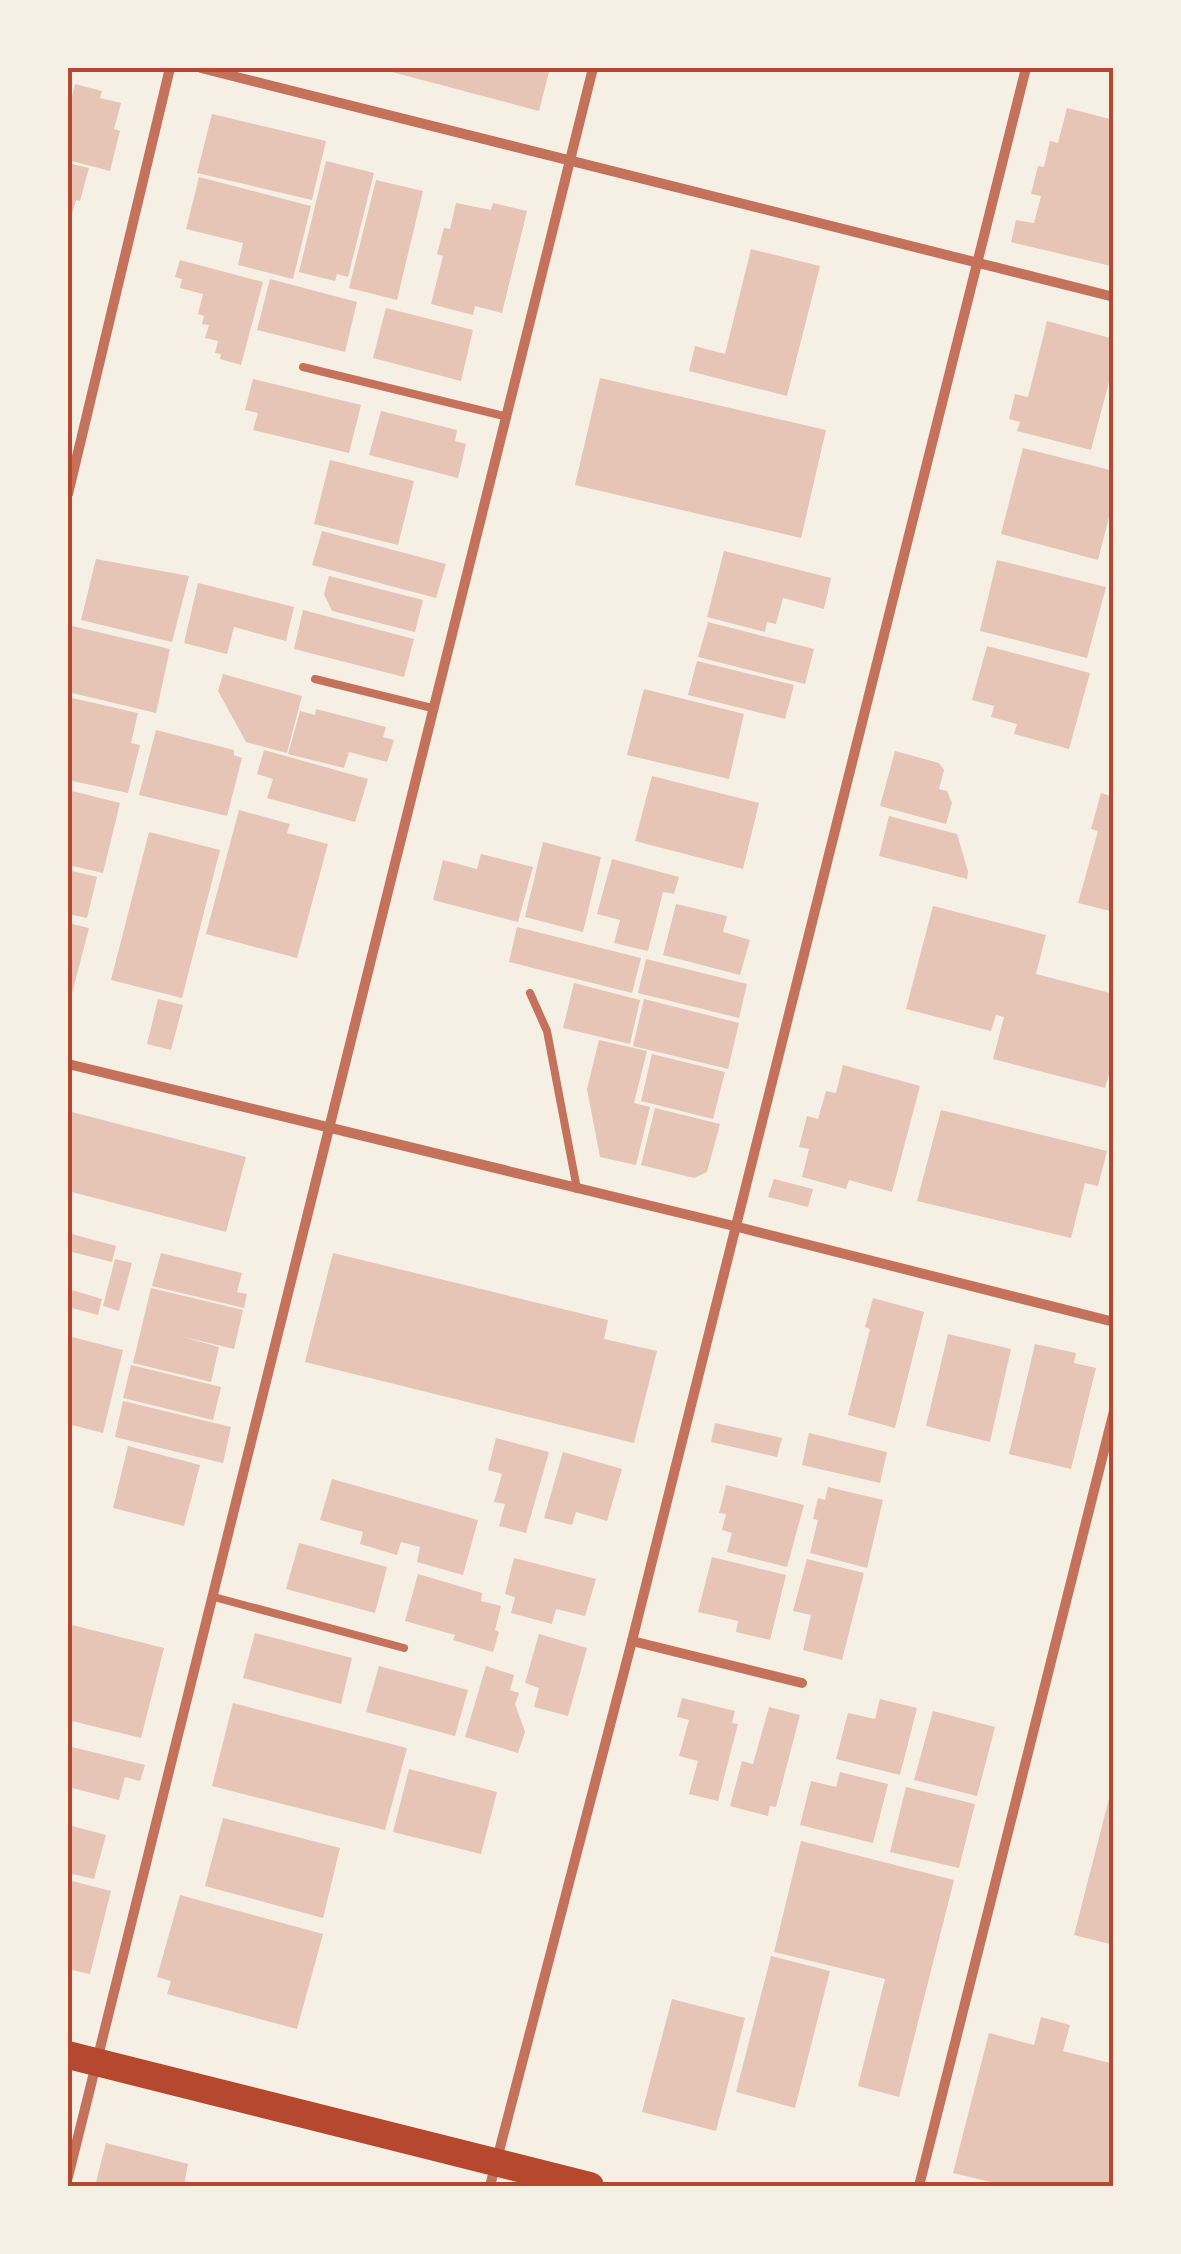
<svg xmlns="http://www.w3.org/2000/svg" width="1181" height="2254" viewBox="0 0 1181 2254" font-family="'Fira Sans Condensed',sans-serif">
<rect width="100%" height="100%" fill="#f6efe4"/>
<g fill="#e6c5b7">
<polygon points="377,68 532,68 549,72 539,111"/>
<polygon points="75,84 102,91 100,98 121,103 114,129 120,131 110,171 68,160 68,112"/>
<polygon points="1067,108 1114,120 1111,266 1011,242 1016,220 1034,223 1041,196 1031,194 1038,166 1044,167 1050,141 1058,143"/>
<polygon points="212,114 326,141 312,200 197,173"/>
<polygon points="326,161 374,173 348,277 337,274 335,281 299,272"/>
<polygon points="68,163 89,168 80,201 76,200 72,214 68,213"/>
<polygon points="199,177 311,206 293,279 238,265 243,243 186,229"/>
<polygon points="376,180 423,191 397,300 349,288"/>
<polygon points="456,203 491,210 493,203 527,211 502,313 475,306 473,315 431,304 443,256 437,254 444,228 450,229"/>
<polygon points="751,249 820,266 787,396 689,371 695,346 725,354"/>
<polygon points="180,260 263,282 241,365 220,359 221,354 215,353 218,341 205,338 209,325 202,324 204,316 198,314 203,294 180,288 182,279 175,277"/>
<polygon points="270,279 357,302 345,352 257,330"/>
<polygon points="386,308 473,330 461,381 373,358"/>
<polygon points="1047,321 1114,339 1114,363 1091,450 1017,431 1020,422 1009,419 1015,394 1028,397"/>
<polygon points="600,378 826,430 801,538 575,485"/>
<polygon points="253,379 361,405 349,453 253,430 258,413 245,410"/>
<polygon points="381,411 457,430 455,441 466,444 458,478 369,455"/>
<polygon points="1023,448 1114,471 1114,498 1098,560 1001,534"/>
<polygon points="330,460 414,481 398,545 314,524"/>
<polygon points="322,531 446,564 436,598 312,565"/>
<polygon points="724,551 831,578 824,609 783,598 776,624 767,622 765,632 707,617"/>
<polygon points="96,559 189,576 172,642 81,620"/>
<polygon points="997,560 1106,587 1087,658 980,631"/>
<polygon points="329,576 423,600 415,632 332,611 324,594"/>
<polygon points="198,583 294,607 286,641 234,627 227,654 184,643"/>
<polygon points="303,610 414,639 404,677 294,649"/>
<polygon points="708,622 814,649 805,684 698,657"/>
<polygon points="68,625 170,649 156,713 68,692"/>
<polygon points="987,646 1090,673 1069,749 1014,734 1017,724 991,717 994,706 972,700"/>
<polygon points="697,661 794,685 785,719 688,695"/>
<polygon points="223,674 302,696 287,753 246,742 218,691"/>
<polygon points="644,689 744,714 729,779 627,755"/>
<polygon points="68,697 138,713 131,743 140,745 128,793 68,780"/>
<polygon points="316,709 386,727 383,737 394,740 387,762 349,752 344,768 288,754 300,711 315,715"/>
<polygon points="156,730 234,750 234,755 242,758 227,816 139,795"/>
<polygon points="264,750 368,779 355,822 267,798 273,779 257,774"/>
<polygon points="895,751 939,763 944,770 939,789 947,791 952,803 946,824 880,806"/>
<polygon points="652,776 759,803 743,869 635,841"/>
<polygon points="1112,788 1114,788 1114,912 1078,903 1098,831 1091,829 1101,793 1110,796"/>
<polygon points="68,790 120,803 103,873 68,865"/>
<polygon points="239,810 290,824 287,833 328,844 297,958 206,934"/>
<polygon points="889,816 957,834 968,872 967,879 879,856"/>
<polygon points="149,832 220,850 182,998 111,980"/>
<polygon points="543,842 601,857 583,932 525,917"/>
<polygon points="481,854 533,867 518,922 433,900 443,860 477,869"/>
<polygon points="612,859 679,877 674,894 663,892 648,951 614,943 620,920 597,914"/>
<polygon points="68,870 97,877 87,918 68,914"/>
<polygon points="676,904 727,916 723,932 750,940 740,975 663,955"/>
<polygon points="933,906 1046,935 1036,974 1114,994 1114,1057 1105,1088 993,1059 1004,1017 996,1015 991,1031 906,1009"/>
<polygon points="68,923 89,928 69,1005 68,1005"/>
<polygon points="517,927 641,958 632,993 509,962"/>
<polygon points="646,959 747,984 739,1018 638,993"/>
<polygon points="574,983 640,1000 630,1044 563,1028"/>
<polygon points="158,999 183,1005 171,1050 147,1044"/>
<polygon points="644,999 739,1023 728,1069 633,1046"/>
<polygon points="599,1040 647,1051 634,1103 650,1107 636,1165 600,1157 587,1089"/>
<polygon points="652,1054 725,1072 713,1119 641,1101"/>
<polygon points="843,1065 920,1086 892,1192 849,1180 846,1189 802,1177 809,1149 799,1147 807,1116 818,1119 826,1091 836,1093"/>
<polygon points="655,1108 720,1124 707,1172 694,1178 641,1165"/>
<polygon points="941,1110 1107,1151 1098,1186 1085,1183 1071,1238 917,1201"/>
<polygon points="68,1111 246,1157 226,1232 68,1191"/>
<polygon points="774,1179 813,1189 808,1207 768,1197"/>
<polygon points="68,1233 116,1246 112,1262 68,1251"/>
<polygon points="161,1253 242,1273 237,1292 247,1294 244,1308 152,1286"/>
<polygon points="333,1253 608,1320 604,1339 657,1351 634,1443 305,1362"/>
<polygon points="115,1259 132,1263 119,1311 103,1306"/>
<polygon points="151,1288 243,1310 234,1349 180,1336 219,1347 211,1382 133,1363"/>
<polygon points="68,1289 102,1299 98,1315 68,1307"/>
<polygon points="873,1298 924,1312 895,1428 848,1415 870,1329 865,1327"/>
<polygon points="948,1334 1011,1349 990,1442 926,1426"/>
<polygon points="68,1336 123,1350 103,1433 68,1424"/>
<polygon points="1035,1344 1076,1353 1074,1363 1096,1368 1071,1469 1009,1454"/>
<polygon points="131,1365 221,1387 213,1420 123,1398"/>
<polygon points="123,1401 231,1427 223,1463 115,1437"/>
<polygon points="715,1423 782,1438 777,1457 711,1442"/>
<polygon points="809,1433 887,1452 880,1483 802,1465"/>
<polygon points="496,1438 549,1452 526,1533 499,1526 505,1504 494,1502 502,1474 488,1470"/>
<polygon points="128,1446 200,1465 184,1526 113,1508"/>
<polygon points="563,1452 622,1469 607,1521 576,1512 572,1525 544,1518"/>
<polygon points="332,1479 478,1520 463,1575 417,1562 420,1547 401,1542 397,1555 360,1544 363,1532 320,1520"/>
<polygon points="726,1485 804,1505 787,1567 727,1552 732,1533 722,1530 726,1514 719,1513"/>
<polygon points="828,1487 883,1500 867,1568 810,1553 818,1520 813,1519 818,1498 825,1500"/>
<polygon points="299,1543 387,1567 375,1613 286,1589"/>
<polygon points="712,1557 786,1575 770,1640 736,1632 738,1621 698,1612"/>
<polygon points="514,1558 596,1579 585,1616 556,1609 552,1624 511,1613 515,1597 505,1594"/>
<polygon points="807,1559 864,1573 842,1660 803,1650 811,1615 793,1611"/>
<polygon points="418,1574 482,1593 481,1601 501,1606 495,1630 499,1632 493,1652 453,1640 455,1635 405,1621"/>
<polygon points="68,1624 164,1648 141,1738 68,1720"/>
<polygon points="255,1633 352,1658 341,1704 243,1678"/>
<polygon points="539,1634 587,1648 568,1716 534,1707 539,1688 525,1683"/>
<polygon points="379,1666 468,1690 455,1736 366,1712"/>
<polygon points="486,1666 514,1675 510,1690 519,1693 515,1704 525,1732 518,1753 465,1737"/>
<polygon points="682,1698 735,1711 732,1723 738,1724 718,1801 689,1794 698,1761 679,1756 689,1720 677,1717"/>
<polygon points="880,1699 917,1708 900,1775 836,1759 848,1713 875,1719"/>
<polygon points="233,1703 407,1748 385,1830 212,1786"/>
<polygon points="769,1707 800,1715 776,1807 770,1806 768,1816 730,1806 742,1761 753,1764"/>
<polygon points="933,1711 995,1727 977,1796 914,1780"/>
<polygon points="68,1746 145,1765 140,1781 125,1777 119,1800 68,1787"/>
<polygon points="409,1769 497,1792 481,1854 393,1832"/>
<polygon points="840,1772 888,1784 873,1843 800,1825 811,1781 836,1787"/>
<polygon points="906,1787 975,1804 959,1868 890,1852"/>
<polygon points="1112,1787 1114,1787 1114,1945 1074,1935"/>
<polygon points="223,1818 340,1848 323,1918 205,1886"/>
<polygon points="68,1825 106,1835 94,1879 68,1873"/>
<polygon points="801,1841 954,1880 899,2097 858,2086 885,1979 774,1952"/>
<polygon points="68,1880 111,1891 90,1974 68,1969"/>
<polygon points="180,1895 323,1934 297,2029 167,1994 171,1981 157,1977"/>
<polygon points="771,1956 830,1971 795,2108 736,2092"/>
<polygon points="672,1999 745,2018 716,2131 642,2112"/>
<polygon points="1041,2017 1070,2025 1063,2051 1114,2064 1114,2186 1007,2186 953,2173 989,2033 1034,2045"/>
<polygon points="106,2143 188,2164 184,2186 95,2186"/>
</g>
<g fill="none" stroke-linecap="round" stroke-linejoin="round">
<g stroke="#c5725c" stroke-width="8">
<polyline points="303,367 504,416"/>
<polyline points="315,679 432,708"/>
<polyline points="530,993 547,1031 577,1189"/>
<polyline points="214,1597 404,1648"/>
</g>
<g stroke="#c5725c" stroke-width="10">
<polyline points="201,68 1114,297"/>
<polyline points="68,494 170,68"/>
<polyline points="68,1064 734,1226 1114,1322"/>
<polyline points="632,1641 802,1683"/>
<polyline points="68,2177 593,68"/>
<polyline points="490,2186 632,1641 1026,68"/>
<polyline points="919,2186 1114,1411"/>
</g>
<polyline stroke="#b5482f" stroke-width="28" points="68,2055 590,2186"/>
</g>
<rect width="1181" height="2254" fill="none" stroke="#f6efe4" stroke-width="140"/>
<rect x="70" y="70" width="1041" height="2114" fill="none" stroke="#b5482f" stroke-width="4"/>
</svg>
